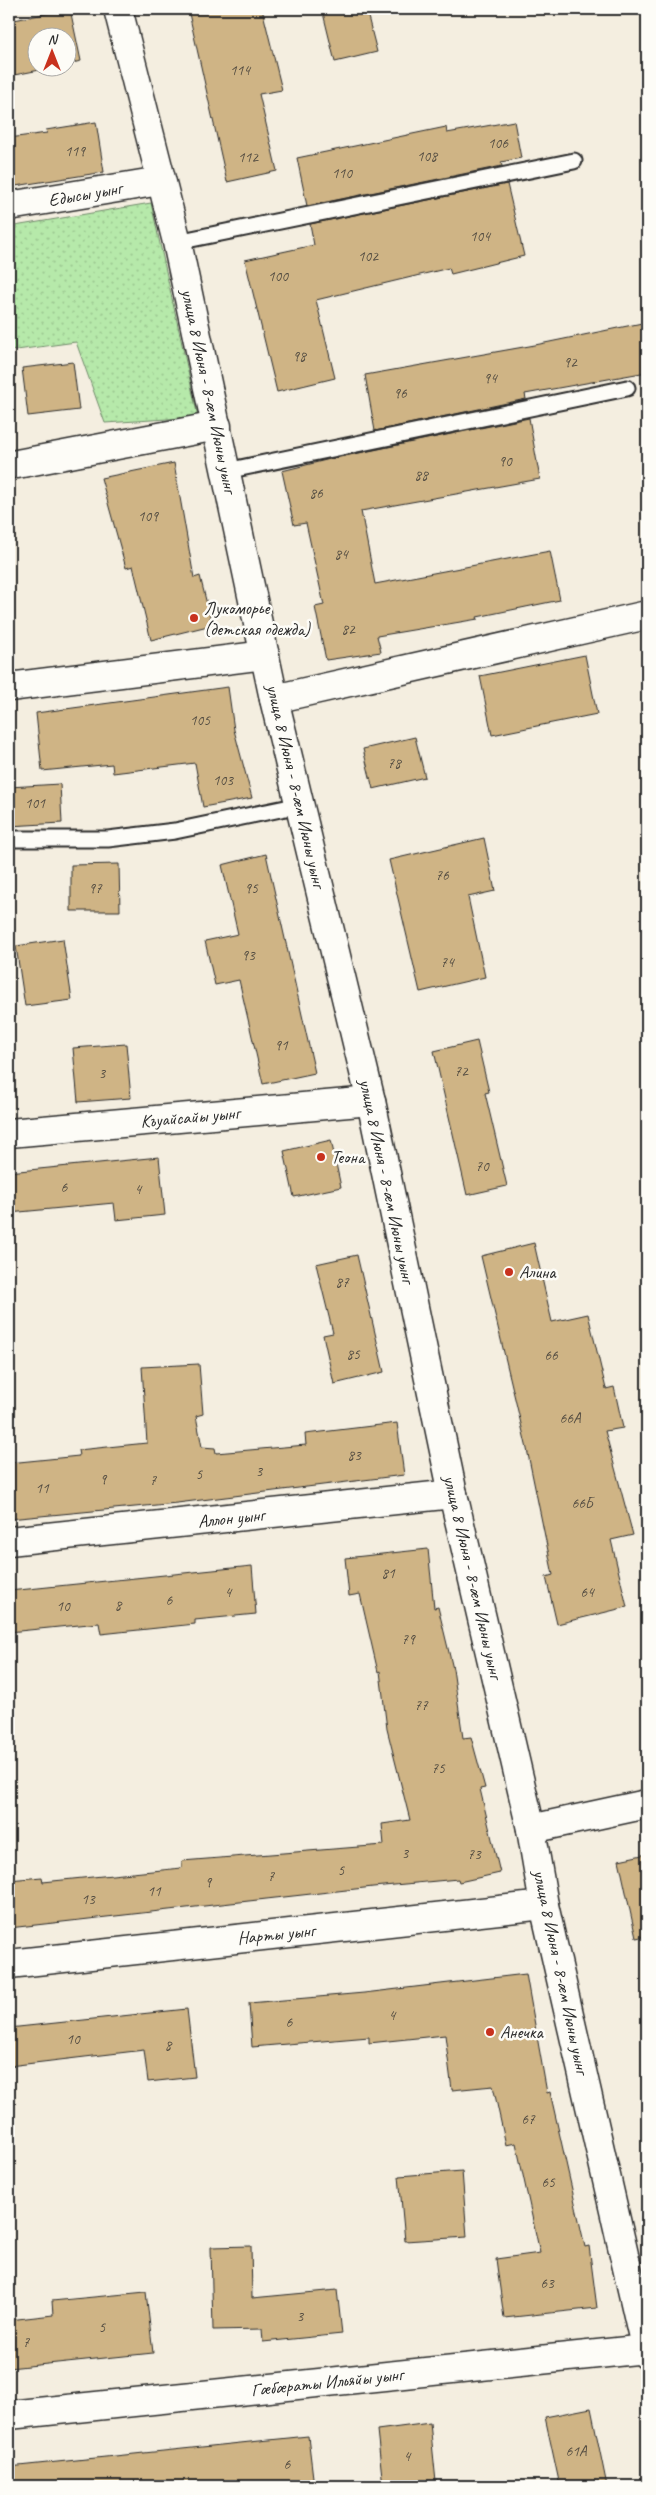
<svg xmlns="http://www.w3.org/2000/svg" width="656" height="2495" viewBox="0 0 656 2495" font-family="Caveat,sans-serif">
<defs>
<pattern id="park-dots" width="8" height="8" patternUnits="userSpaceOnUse" patternTransform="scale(1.25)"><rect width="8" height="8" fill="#b6e9aa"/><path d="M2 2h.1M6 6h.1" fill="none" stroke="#9dc892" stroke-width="1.8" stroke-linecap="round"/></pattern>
</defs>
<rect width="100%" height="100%" fill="#f4eee0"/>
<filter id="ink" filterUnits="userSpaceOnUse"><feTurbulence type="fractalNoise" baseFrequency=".02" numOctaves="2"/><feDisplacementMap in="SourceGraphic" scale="10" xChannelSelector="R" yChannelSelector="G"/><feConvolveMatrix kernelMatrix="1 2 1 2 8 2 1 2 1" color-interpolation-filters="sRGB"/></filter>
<g filter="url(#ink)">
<polygon fill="url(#park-dots)" stroke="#708a6a" points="151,203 198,417 105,423 76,342 9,351 9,227"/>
<g fill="#cfb485" stroke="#2b2b2b">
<polygon points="70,9 81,61 68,64 68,38 38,38 38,68 50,68 9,76 9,21"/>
<polygon points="188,9 262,9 282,90 259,94 277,171 227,182"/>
<polygon points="338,9 366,9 377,52 335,62 323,13"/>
<polygon points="514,121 521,158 501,162 502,166 307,206 297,158 446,127 447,133"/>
<polygon points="96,122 104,172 9,187 9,138 47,133 46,130"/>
<polygon points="507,184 524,256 451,274 449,268 316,300 335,378 277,392 245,260 314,245 310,224"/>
<polygon points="647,322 647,372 525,394 526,399 375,431 365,375 535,345"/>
<polygon points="73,362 79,410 28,416 22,368"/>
<polygon points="529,418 540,479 361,511 375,584 550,551 560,600 477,617 478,619 377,636 381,652 326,660 315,607 324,605 306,523 294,525 282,471 330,459"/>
<polygon points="174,463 194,578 200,576 212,625 151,640 133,566 126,568 101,478"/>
<polygon points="585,655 597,714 492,735 480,676"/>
<polygon points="228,687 234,730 252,798 203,807 195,763 113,773 112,764 42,771 36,713"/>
<polygon points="415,737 425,777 373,789 363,749"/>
<polygon points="60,784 62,823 9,826 9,787"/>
<polygon points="484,838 495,891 468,897 485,977 420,992 389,860"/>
<polygon points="266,854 315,1073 263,1084 239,980 215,985 205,941 238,934 222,865"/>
<polygon points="119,864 120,911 71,911 71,865"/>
<polygon points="63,939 72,1000 25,1006 16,946"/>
<polygon points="477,1041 489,1092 485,1093 507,1186 467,1195 434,1051"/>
<polygon points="126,1044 131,1098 78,1102 73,1048"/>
<polygon points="331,1140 341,1187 294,1197 284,1151"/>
<polygon points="159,1157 165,1215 116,1220 114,1203 9,1213 9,1172"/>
<polygon points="534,1243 552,1322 588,1314 606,1389 614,1387 623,1428 605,1431 633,1535 611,1540 627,1607 557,1624 546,1577 553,1575 527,1449 481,1256"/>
<polygon points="357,1255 384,1372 334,1384 323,1335 333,1333 316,1264"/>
<polygon points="199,1364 203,1414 196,1416 202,1447 215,1448 216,1453 306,1445 305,1434 397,1423 404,1475 177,1503 9,1519 9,1463 79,1456 78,1450 147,1443 142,1367"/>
<polygon points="428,1549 434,1608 438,1607 453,1669 463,1738 471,1737 485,1788 480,1789 500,1873 459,1882 458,1879 373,1887 9,1928 9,1880 42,1877 43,1882 182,1868 182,1861 384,1845 382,1824 410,1820 387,1729 380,1671 378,1672 360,1594 349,1596 345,1558"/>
<polygon points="252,1566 256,1614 195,1620 195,1624 101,1634 99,1623 9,1632 9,1591"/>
<polygon points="647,1854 647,1936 636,1938 619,1860"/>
<polygon points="526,1974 547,2093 550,2092 585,2247 589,2246 597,2308 504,2318 496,2259 540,2253 516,2143 506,2145 493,2086 452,2090 445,2035 369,2043 369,2037 252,2047 249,2003 364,1993"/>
<polygon points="187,2009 195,2077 148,2082 144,2050 9,2066 9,2028"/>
<polygon points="462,2171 467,2237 405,2241 399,2176"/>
<polygon points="251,2246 252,2298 337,2290 342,2334 263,2342 262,2329 213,2330 211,2247"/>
<polygon points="146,2292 153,2353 9,2368 9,2320 53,2315 52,2301"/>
<polygon points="591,2408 607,2486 560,2486 545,2417"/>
<polygon points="430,2423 436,2482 383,2486 377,2430"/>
<polygon points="308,2436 314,2486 9,2486 9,2467"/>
</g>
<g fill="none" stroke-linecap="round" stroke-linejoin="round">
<defs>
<g id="service">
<polyline points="177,242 574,161"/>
<polyline points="226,471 627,388"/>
<polyline points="9,839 108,839 175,831 300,805"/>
</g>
<g id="minor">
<polyline points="9,206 160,181"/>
<polyline points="17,464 217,426"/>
<polyline points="9,687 265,655"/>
<polyline points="274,699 647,615"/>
<polyline points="9,1133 371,1101"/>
<polyline points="9,1541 453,1494"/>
<polyline points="531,1829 647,1804"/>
<polyline points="9,1964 544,1905"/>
<polyline points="9,2415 646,2349"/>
</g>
<polyline id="trunk" points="118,9 177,242 274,699 371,1101 453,1494 531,1829 544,1905 647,2355"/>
</defs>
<use href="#service" stroke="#2b2b2b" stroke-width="19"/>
<use href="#minor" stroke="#2b2b2b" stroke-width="31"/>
<use href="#trunk" stroke="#2b2b2b" stroke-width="31"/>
<use href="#service" stroke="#fdfcf7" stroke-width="15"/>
<use href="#minor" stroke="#fdfcf7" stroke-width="28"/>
<use href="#trunk" stroke="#fdfcf7" stroke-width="28"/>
</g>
</g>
<g fill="#c8321e" stroke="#fdfcf7" stroke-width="2">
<circle cx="194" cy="618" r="5"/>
<circle cx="321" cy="1157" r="5"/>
<circle cx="509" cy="1272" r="5"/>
<circle cx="490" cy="2032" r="5"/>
</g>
<g text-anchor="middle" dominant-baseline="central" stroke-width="5" stroke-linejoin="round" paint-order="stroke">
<g font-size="15" fill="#544d42">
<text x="240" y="70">114</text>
<text x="498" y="143">106</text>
<text x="75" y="151">119</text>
<text x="427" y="156">108</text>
<text x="248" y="157">112</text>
<text x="342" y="173">110</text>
<text x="480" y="236">104</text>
<text x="368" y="256">102</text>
<text x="278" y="276">100</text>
<text x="299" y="356">98</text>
<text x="570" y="362">92</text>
<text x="490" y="378">94</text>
<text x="400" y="393">96</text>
<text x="505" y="461">90</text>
<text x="421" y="475">88</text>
<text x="316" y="493">86</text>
<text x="148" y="516">109</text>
<text x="341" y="554">84</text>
<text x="348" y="629">82</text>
<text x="200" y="720">105</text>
<text x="394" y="763">78</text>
<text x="223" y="780">103</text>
<text x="35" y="803">101</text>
<text x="442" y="875">76</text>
<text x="95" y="888">97</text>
<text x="251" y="888">95</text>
<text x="248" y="955">93</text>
<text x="447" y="962">74</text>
<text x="281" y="1045">91</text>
<text x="461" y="1071">72</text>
<text x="102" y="1073">3</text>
<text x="482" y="1166">70</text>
<text x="64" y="1187">6</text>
<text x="138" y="1189">4</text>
<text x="342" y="1282">87</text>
<text x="353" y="1354">85</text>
<text x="551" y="1355">66</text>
<text x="570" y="1418">66А</text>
<text x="354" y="1455">83</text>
<text x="259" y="1471">3</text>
<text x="199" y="1474">5</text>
<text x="103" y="1479">9</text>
<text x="153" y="1480">7</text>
<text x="42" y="1488">11</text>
<text x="582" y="1503">66Б</text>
<text x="388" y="1573">81</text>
<text x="228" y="1592">4</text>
<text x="587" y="1592">64</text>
<text x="169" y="1600">6</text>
<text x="118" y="1605">8</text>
<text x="63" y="1606">10</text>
<text x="408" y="1639">79</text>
<text x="421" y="1705">77</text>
<text x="438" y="1768">75</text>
<text x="405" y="1853">3</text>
<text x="474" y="1854">73</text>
<text x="341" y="1870">5</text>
<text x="271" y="1876">7</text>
<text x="208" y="1882">9</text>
<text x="154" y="1891">11</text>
<text x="88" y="1899">13</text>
<text x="392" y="2015">4</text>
<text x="289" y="2022">6</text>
<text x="73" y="2039">10</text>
<text x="168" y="2045">8</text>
<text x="528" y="2119">67</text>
<text x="548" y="2182">65</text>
<text x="547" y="2283">63</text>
<text x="300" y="2316">3</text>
<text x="102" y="2327">5</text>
<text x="26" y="2342">7</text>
<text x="576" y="2451">61А</text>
<text x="407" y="2456">4</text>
<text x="287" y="2464">6</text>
</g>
<g font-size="18" fill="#2b2b2b" stroke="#fdfcf7">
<text transform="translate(85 194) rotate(-10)">Едысы уынг</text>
<text transform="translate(209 391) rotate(78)">улица 8 Июня - 8-ӕм Июны уынг</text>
<text transform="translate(296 786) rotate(77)">улица 8 Июня - 8-ӕм Июны уынг</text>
<text transform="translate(190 1117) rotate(-5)">Къуайсайы уынг</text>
<text transform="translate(387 1181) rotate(78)">улица 8 Июня - 8-ӕм Июны уынг</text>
<text transform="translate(231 1518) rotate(-6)">Аллон уынг</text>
<text transform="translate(473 1577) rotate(77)">улица 8 Июня - 8-ӕм Июны уынг</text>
<text transform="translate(276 1934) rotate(-6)">Нарты уынг</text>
<text transform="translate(561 1972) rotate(78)">улица 8 Июня - 8-ӕм Июны уынг</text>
<text transform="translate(327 2382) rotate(-6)">Гæбæраты Ильяйы уынг</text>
</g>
<g font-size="18" fill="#2b2b2b" stroke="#fdfcf7" text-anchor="start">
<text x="204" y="608">Лукоморье<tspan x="204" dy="21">(детская одежда)</tspan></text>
<text x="331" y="1157">Теона</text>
<text x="519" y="1272">Алина</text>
<text x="500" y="2032">Анечка</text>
</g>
</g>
<rect width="656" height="2495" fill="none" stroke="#fdfcf7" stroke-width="30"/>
<rect x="15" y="15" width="626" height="2465" fill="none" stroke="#2b2b2b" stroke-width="2" filter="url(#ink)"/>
<g transform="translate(52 52)"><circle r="24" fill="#fdfcf7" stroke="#a9a8a5"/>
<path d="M0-4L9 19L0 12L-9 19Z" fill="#c8321e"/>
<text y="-8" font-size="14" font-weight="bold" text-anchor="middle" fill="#2b2b2b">N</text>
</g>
</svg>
